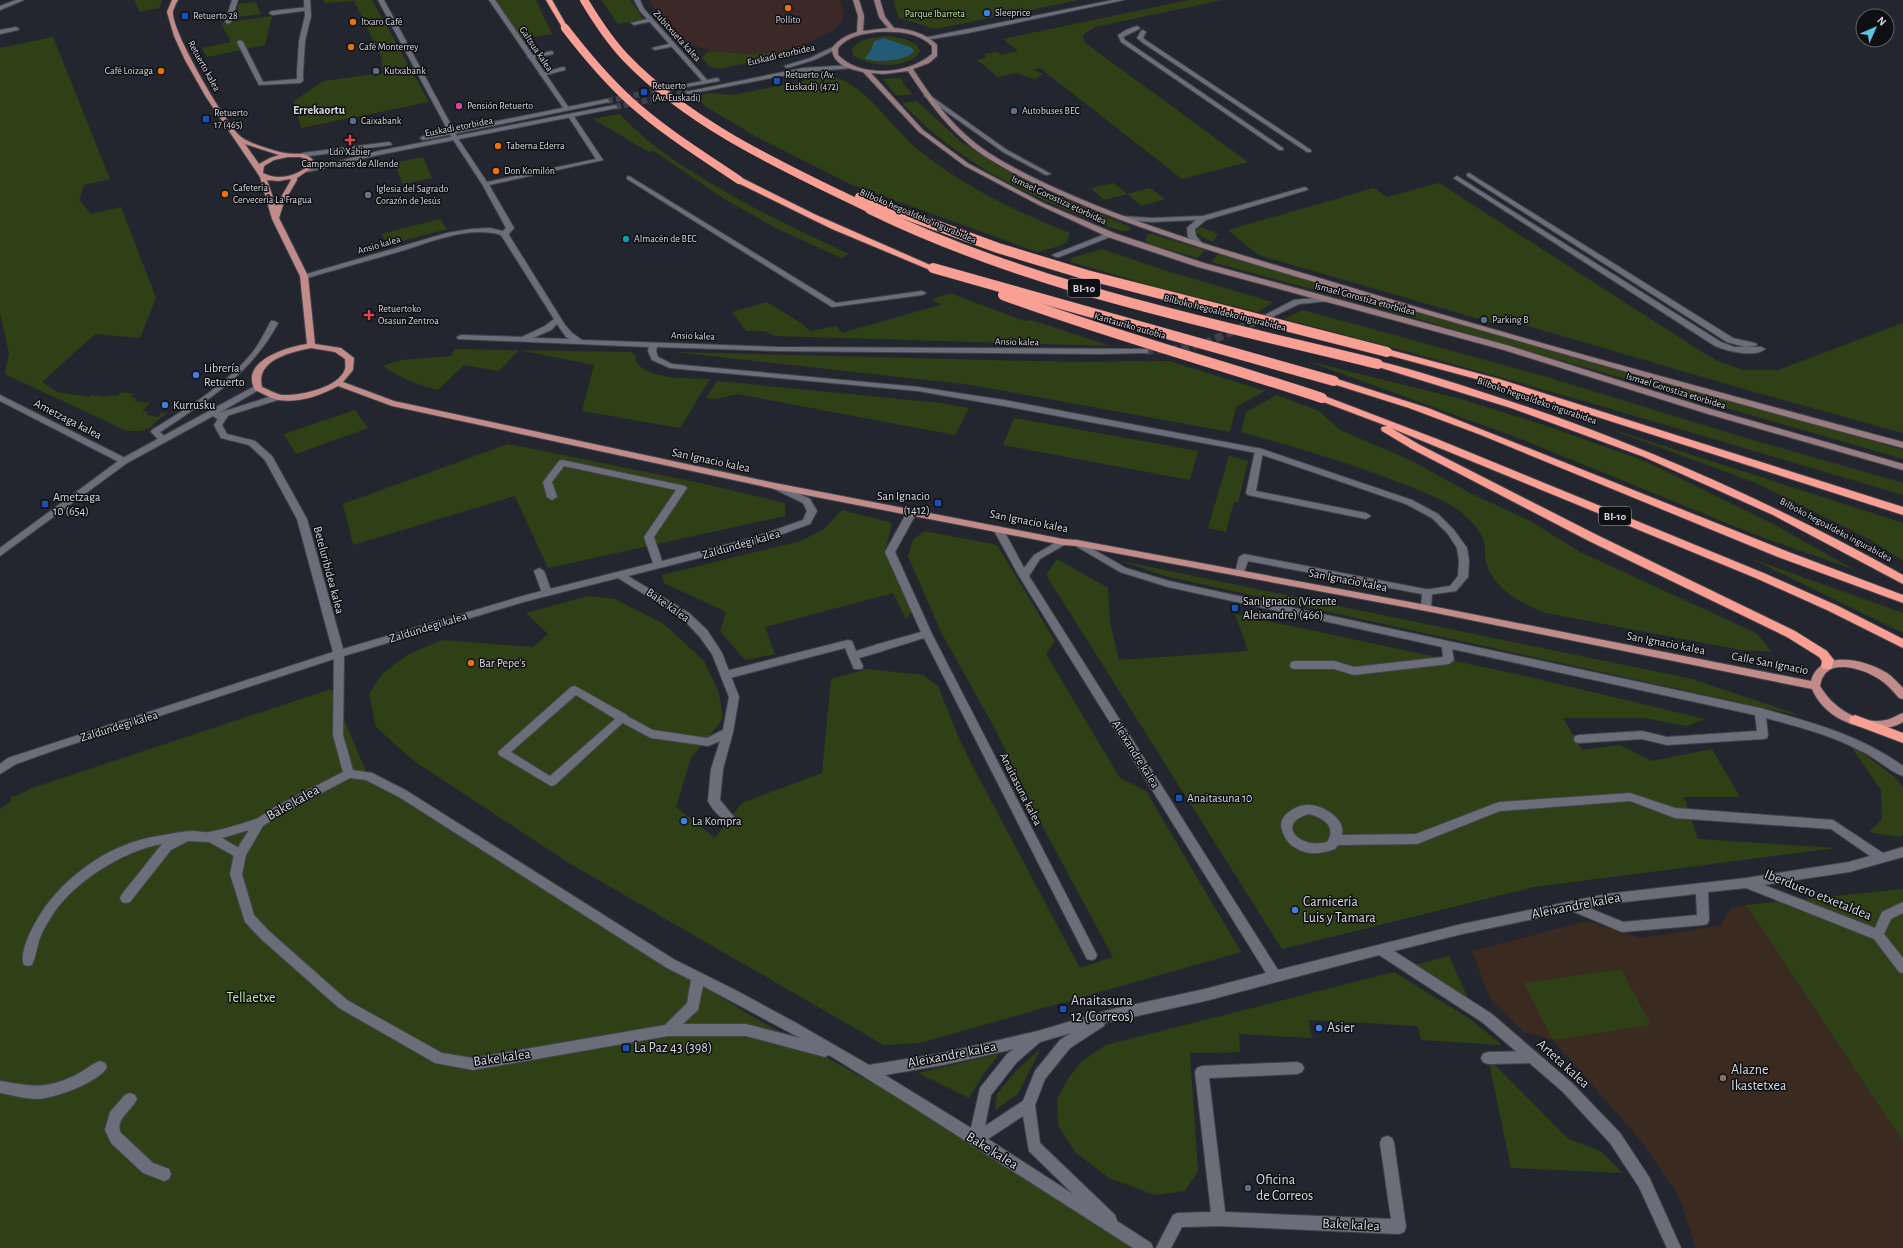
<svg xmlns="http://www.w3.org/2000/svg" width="1903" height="1248" viewBox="0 0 1903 1248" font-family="'Alegreya Sans',sans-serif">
<rect width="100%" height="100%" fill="#24262f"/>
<polygon fill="#3c2827" points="649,0 840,0 844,14 841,23 832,31 799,47 770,53 745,54 713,51 695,46 676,36"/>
<polygon fill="#3a2a1f" points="1746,905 1903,1142 1903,1248 1696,1248 1679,1196 1642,1142 1553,1040 1524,1032 1490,999 1472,951 1587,921 1640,938 1700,929 1720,925 1731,908"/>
<g fill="#304016" fill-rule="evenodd">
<polygon points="134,0 162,0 159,8 140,12"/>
<polygon points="324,0 372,0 429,102 301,128 294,101 323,81 383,73 381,56 354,1 324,3"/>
<polygon points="495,0 536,0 552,34 521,39"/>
<polygon points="601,0 630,0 644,20 618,24"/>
<polygon points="893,0 1079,0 936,29 899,18"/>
<polygon points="1189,0 1222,0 1095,27 1083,35 1084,42 1248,162 1182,179 1040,68 1033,70 1043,74 1034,79 1016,73 998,77 977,60 987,57 984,54 997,52 1001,55 1018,51 1003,39"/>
<polygon points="256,2 261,14 238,17 238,4"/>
<polygon points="272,16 265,45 207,57 202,48 231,42 221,23"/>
<path d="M887 36 905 39 916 44 920 51C910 70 868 67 853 55L852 49C860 38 875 37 887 36ZM881 38 911 47 910 55C894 59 882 64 866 56L871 50 874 41Z"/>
<polygon points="53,37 110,179 84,185 79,200 91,214 121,207 156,298 140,338 95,334 42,382 57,392 89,397 92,395 107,397 111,395 117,396 122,392 134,394 130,397 136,399 135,401 150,403 142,411 149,412 146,415 158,417 162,413 167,413 153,424 152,427 140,431 127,431 5,374 9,353 0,313 0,48"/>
<polygon points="791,49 798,51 720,69 709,66 702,58 707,52 713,51 745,54 770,53"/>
<path d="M822 77C827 77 832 77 837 78 867 87 893 129 916 148 961 185 1016 212 1070 233L1067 242 1053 248 1037 252 850 184 755 136 705 106 696 96 710 93 733 95Z"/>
<polygon points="902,78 903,84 913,94 896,96 883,79"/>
<path d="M917 101 960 141 1000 167 1042 189 1128 226 1130 228 1129 231H1121C1040 202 962 167 902 103Z"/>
<path d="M619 114C632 126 645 139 660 150 718 192 784 224 849 254L841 258 776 228 726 200 654 151 649 152 593 119Z"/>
<polygon points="423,157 432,178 403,184 394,163"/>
<polygon points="1114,183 1127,194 1150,188 1165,199 1142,206 1127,194 1104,200 1091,188"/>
<polygon points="1439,183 1702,352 1718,361 1743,370 1778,370 1903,323 1903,433 1751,391 1497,317 1493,323 1258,255 1228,230 1374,188 1387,197"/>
<polygon points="440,219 447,229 388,245 381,234"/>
<polygon points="1201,227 1218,234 1213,242 1202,237 1197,233 1197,228"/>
<polygon points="1148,234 1152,234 1205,250 1198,258 1150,244 1145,240"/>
<polygon points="1102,249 1170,272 1273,302 1258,312 1163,289 1071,262 1071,258"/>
<polygon points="1218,254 1903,450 1903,459 1384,309 1212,262"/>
<polygon points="950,293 1024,321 1031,320 1111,346 775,336 765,331 746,331 732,312 767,302 801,323 810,331 836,326 842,333 940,305 933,299"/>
<path d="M1303 310 1547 377 1749 439 1903 483V495C1697 434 1492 372 1284 319Z"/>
<path d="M455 349 631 352 636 356V362C649 380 688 378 710 379L680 428 582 411 594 365 519 350 499 371 464 365 438 390C418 385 400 378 383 366L401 360 451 356Z"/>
<polygon points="674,352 1071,362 1169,361 1265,391 1236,407 1230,432 972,385"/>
<polygon points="1307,361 1461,399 1547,426 1647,462 1775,525 1855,570 1756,535 1521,439"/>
<polygon points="717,381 941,403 969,408 955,435 737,394 717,399 706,398"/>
<path d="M1277 395 1319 411 1340 430 1412 461 1472 494 1530 521 1580 552 1758 634 1771 652 1741 650 1546 613C1524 605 1495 590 1487 565 1484 558 1486 549 1484 541 1480 530 1471 521 1462 513 1448 501 1427 494 1411 487 1355 464 1298 448 1241 432L1246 412Z"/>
<polygon points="355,410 368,428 296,454 284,434"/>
<polygon points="1014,418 1198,451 1190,480 1003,445"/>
<polygon points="1602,426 1903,523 1903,561 1869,539 1756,483"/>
<polygon points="508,444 696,482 785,503 785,516 548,568 515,496 353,545 343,504"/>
<polygon points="1229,456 1248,461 1238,503 1234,502 1226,532 1208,528"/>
<polygon points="842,510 892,523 885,552 913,610 906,619 893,593 765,627 775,654 745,660 720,631 726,612 664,583 662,575 801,541 824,529"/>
<polygon points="924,531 997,545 1055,641 1046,654 1120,778 1146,791 1241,952 920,1043 884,1045 569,863 414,761 376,727 369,694 383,673 409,654 443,640 533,647 548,634 526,613 588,596 615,599 664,624 704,661 719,693 723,719 691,758 676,807 715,838 742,803 822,773 831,679 867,669 923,675 938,686 958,736 972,765 1080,968 1113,957 1047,835 994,727 942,634 908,556 913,540"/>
<polygon points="1057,559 1108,588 1110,622 1119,660 1248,651 1235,614 1525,676 1705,719 1687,726 1644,718 1563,718 1582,750 1620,745 1652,761 1712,749 1740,797 1684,797 1698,839 1836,848 1534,887 1282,949 1046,575"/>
<polygon points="1752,559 1903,613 1903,633"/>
<polygon points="1121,561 1692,679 1802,716 1165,576"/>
<polygon points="331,689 368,776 748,1014 975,1140 1146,1248 0,1248 0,809 11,801 11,797 21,794 29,789"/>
<polygon points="1848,742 1896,778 1903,788 1903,834 1900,837 1869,832 1882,819 1881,790"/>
<polygon points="1903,889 1903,1142 1746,905"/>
<polygon points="1449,956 1468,998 1415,965"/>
<polygon points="1621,969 1651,1025 1553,1040 1524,983"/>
<polygon points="1394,972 1470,1019 1502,1045 1421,1040 1418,1026 1309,1020 1312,1038 1239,1034 1240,1052 1190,1053 1198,1171 1185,1191 1155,1195 1109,1178 1075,1152 1058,1125 1057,1099 1068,1079 1082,1061 1106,1045"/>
<polygon points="1041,1048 1018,1094 995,1110 997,1094 1016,1071"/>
<polygon points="999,1054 983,1075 969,1098 918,1073"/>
<polygon points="1488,1058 1568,1139 1600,1151 1623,1173 1511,1168"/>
</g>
<path fill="#245a76" d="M883 38 911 47 914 51C907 61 878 63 866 59L865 58 871 50 874 41Z"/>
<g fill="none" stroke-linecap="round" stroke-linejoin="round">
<polyline stroke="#3f414a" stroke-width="8" stroke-dasharray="8 4" stroke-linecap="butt" points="1145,351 1186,348 1208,342 1265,317"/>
<g stroke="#3f414a" stroke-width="6" stroke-dasharray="6 3" stroke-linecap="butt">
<polyline points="607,101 681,86"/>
<polyline points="615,107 688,92"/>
</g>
<defs>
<g id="service">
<polygon points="651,18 653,19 653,21 634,25 631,23"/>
<polygon points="1137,26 1140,28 1139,29 1123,37 1125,40 1283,148 1283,150 1279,150 1121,42 1118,35 1126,30"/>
<polygon points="16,27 19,29 18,30 0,34 0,30"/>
<polygon points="1143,30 1146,32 1143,38 1147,41 1311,150 1311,152 1307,152 1143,43 1137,38 1141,31"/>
<polygon points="673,43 676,45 675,46 655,50 652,48"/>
<polygon points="551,51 553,52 553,54 530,59 527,57"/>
<polygon points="563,67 565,68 565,70 542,76 539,74"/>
<polygon points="924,94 928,94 1007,150 1051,174 1046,175 1003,152 924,96"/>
<path d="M1469 173 1733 338C1739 340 1754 342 1757 344L1756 346 1745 347 1727 342 1467 176V174Z"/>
<polygon points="629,176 836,303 922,291 926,293 922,295 832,307 627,179 627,177"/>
<path d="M1457 176 1721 342 1734 347H1761L1765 349C1755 358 1727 351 1715 346L1455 179 1454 178Z"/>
<polygon points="1305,187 1308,189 1307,190 1206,220 1195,229 1196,236 1204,245 1200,247 1188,237 1187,228 1196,220 1152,222 1121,220 1117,218 1121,216 1152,218 1203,216"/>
<polygon points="1108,233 1115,235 1059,257 1056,257 1052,255"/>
<polygon points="1259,448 1263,451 1256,491 1366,513 1371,516 1366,519 1248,495 1246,493 1255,451"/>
<polygon points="1244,554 1430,590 1432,592 1431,608 1426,611 1423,610 1421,608 1422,594 1248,561 1243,575 1237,575 1235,573 1239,557"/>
<path d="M575 686 627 715 628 718 555 785 551 786 499 755 498 752 571 687ZM576 695 615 719 550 776 511 752Z"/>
<path d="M259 818 263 820 265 823 263 826 222 838 244 851 246 854 244 857 240 859 236 857 209 842 188 841 171 850 130 902 126 903 122 902 120 898 122 894 162 844C122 851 70 884 50 919 46 925 42 932 40 938 37 947 36 956 32 965L28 966 24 965C19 956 29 934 34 925 58 880 107 844 158 836 170 834 182 831 194 831 199 831 205 833 209 832 226 829 243 823 259 818Z"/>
<path d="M130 1093 135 1095 137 1099C132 1110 114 1120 121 1133L153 1163 169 1169 171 1174 169 1179 164 1181 143 1173 111 1143 105 1130 110 1112 125 1095Z"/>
</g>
<g id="pedestrian">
<polygon points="232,0 238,0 231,22 228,24 225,22"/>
<polygon points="308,7 310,8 310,10 272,15 269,13 272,11"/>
<polygon points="240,40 243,42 263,82 297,79 297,72 300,70 303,72 303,81 300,83 259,85 237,42"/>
<polygon points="571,114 573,115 603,160 489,185 514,228 507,236 501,236 500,234 506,228 482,184 452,138 457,137 487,182 596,159 568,116"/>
<path d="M271 321H274L278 323C252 373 206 402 160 432L167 439 166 441H160L151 432 152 430C187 408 226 385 252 353 260 343 265 332 271 321Z"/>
<polygon points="539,568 544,571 552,593 550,595 544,595 542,593 534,571"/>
<polygon points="848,640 852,641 856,651 879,644 884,648 883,651 859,658 863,666 862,669 854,669 845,648 726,679 722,678 721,675 722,672 726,671"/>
<polygon points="1532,1051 1537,1053 1539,1057 1537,1061 1532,1063 1488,1064 1483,1062 1481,1058 1483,1054 1488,1052"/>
</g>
<g id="minor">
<polygon points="16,0 24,0 0,10 0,6"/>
<polygon points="304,0 310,0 311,16 305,41 303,72 300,74 297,72 299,41 305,16"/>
<polygon points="378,0 384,0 458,138 457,139 452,138"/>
<polygon points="489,0 495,0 569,108 568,109 564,109"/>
<polygon points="634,0 640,0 644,9 708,81 708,83 704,83 640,11"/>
<path d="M490 228 507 232 565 325 572 333 582 340 776 347 1148 349V353H1145L1099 354 776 351 657 347 656 351 658 357 672 364 918 387 1004 400 1262 449 1412 500 1438 514 1454 530 1467 548 1469 561 1468 577 1456 591 1427 595 1424 594 1422 592 1424 590 1450 586 1458 576 1459 561 1457 548 1448 534 1432 518 1406 504 1257 453 1004 406 918 391 670 368 652 360 648 351 649 347 458 339 457 337 461 335 522 337 545 326 554 319 501 235C468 225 429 243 398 252 367 261 337 269 307 278H304L300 276 447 233 471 229ZM557 324 566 337 570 339 533 338 551 330Z"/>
<polygon points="1326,297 1330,299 1329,301 1299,304 1268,319 1262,319 1261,317 1294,300"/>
<polygon points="0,395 127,459 128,461 127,463 121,463 0,401"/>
<path d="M226 410 230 413 222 425 227 434 255 441 272 456 307 519 343 649 526 595 653 563 644 537 676 490 564 466 552 482 557 497 552 500 547 497 543 482 559 461 562 460 685 486 687 488 654 537 662 561 752 538 803 520 807 511 803 503 772 488 770 486 772 484H778L810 499 817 511 810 524 758 543 628 576 689 613 707 630 722 653 739 697 733 732 723 769 720 800 734 817 732 820C723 823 712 809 708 801L711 769 720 741 708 746 651 738 619 721 618 718 619 715 623 714 653 730 707 738 723 730 729 697 712 654 699 636 681 617 618 578 527 601 344 656 343 735 353 770 372 773 407 791 675 960 737 991 798 1024 869 1065 943 1053 1038 1031 1109 1010 1205 989 1266 973 1019 576 993 529 998 526 1003 529 1024 568 1034 555 1060 540H1066L1068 542 1066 544 1040 559 1029 576 1278 970 1462 924 1606 894 1746 878 1849 862 1870 856 1831 829 1675 818 1630 801 1500 811 1417 844 1338 845 1335 849C1320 854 1308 856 1294 847 1288 843 1284 837 1282 830 1277 815 1297 804 1310 805 1324 806 1346 819 1342 835L1416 834 1499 802 1630 793 1675 808 1833 820 1883 853 1903 847V857L1849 872 1764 885 1875 928 1882 912 1903 902V913L1891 919 1884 934 1903 958V973L1899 972 1874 939 1746 888 1708 892 1709 920 1707 924 1703 925 1622 932 1572 911 1462 934 1394 951 1492 1014 1573 1084 1620 1133 1649 1177 1681 1248H1667L1639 1187 1610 1143 1563 1092 1482 1022 1379 955 1205 1001 1105 1023 1104 1026 1070 1048 1045 1079 1035 1105 1040 1143 1115 1215 1117 1221 1151 1243 1153 1248H1133L908 1104 829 1055 825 1057 746 1036H668L473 1070 435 1063 339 1008 261 939 245 922 230 874 234 854 255 820 275 807 343 772 333 735 334 659 58 749 16 764 0 774V764L8 758 333 652 297 519 265 460 249 445 221 438 214 425 223 411ZM350 778 366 780 399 797 667 968 691 980 687 1003 665 1025 473 1058 442 1053 347 1000 269 931 254 915 242 874 246 855 263 826 283 813ZM1309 814C1324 818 1337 827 1327 842 1299 850 1275 823 1309 814ZM1696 894 1697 915 1623 922 1589 908 1606 904ZM703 986 800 1038 746 1024H683L698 1010ZM1071 1033 1060 1040 1035 1071 1023 1101 985 1126 991 1095 1017 1062 1040 1042ZM1014 1049 1007 1054 980 1088 971 1128 885 1075 943 1065ZM1023 1116 1029 1151 1073 1194 988 1139Z"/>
<polygon points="912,509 917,512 895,552 932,634 1095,951 1097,955 1095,959 1091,960 1087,959 924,638 879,652 874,648 875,645 921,632 885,552 907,512"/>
<path d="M1077 540 1126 568 1169 581 1760 708C1811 722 1860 735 1903 766V776C1890 772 1875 757 1861 751 1831 735 1799 727 1766 718L1768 735 1767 738 1763 739 1667 745 1642 739 1579 743 1575 742 1574 739 1575 736 1579 735 1642 731 1667 737 1757 731 1755 715 1452 649 1454 660 1449 664 1354 675 1334 669H1295L1291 668 1290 665 1291 662 1295 661H1334L1354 667 1443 657 1442 647 1168 587 1120 572 1074 545 1072 543 1074 541Z"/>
<path d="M100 1061 105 1063 107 1067C100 1082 53 1099 37 1099 25 1099 12 1095 0 1093V1081C33 1086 44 1090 76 1075 84 1071 91 1064 100 1061Z"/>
<polygon points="1297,1062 1302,1064 1304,1068 1302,1072 1297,1074 1209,1078 1225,1212 1391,1219 1380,1143 1382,1138 1387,1136 1392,1138 1394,1143 1406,1227 1404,1232 1399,1234 1219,1226 1182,1227 1171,1248 1156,1248 1173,1215 1178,1213 1211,1212 1195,1072 1197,1068 1202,1066"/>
</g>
<g id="tertiary">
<polygon points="1113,0 1124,0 968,33 926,40 923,38"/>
<polygon points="835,46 838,48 837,49 814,60 787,68 784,66 810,58"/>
<polygon points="851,65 854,67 853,68 803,72 688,94 685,92 803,68"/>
<polygon points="717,78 719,79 719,81 681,88 678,86"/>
<polygon points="607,99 610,101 609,102 423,140 420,138 423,136"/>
<polygon points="615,105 617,106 617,108 378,155 308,172 305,170 378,151"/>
<polygon points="389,142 392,144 391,145 302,157 299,155 302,153"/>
<polygon points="255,386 261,386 262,388 219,413 278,394 282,397 281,399 220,418 217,419 213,416 127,463 0,556 0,548 121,459"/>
</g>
<path id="secondary" d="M853 0H859L864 16 863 31 888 28 879 17 874 0H880L885 17 894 28C910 29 925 33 937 45V56L929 63 913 69C934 102 956 131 989 153 1022 174 1059 190 1095 205 1167 234 1242 255 1316 277 1510 336 1707 389 1903 442V448C1721 400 1540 347 1359 295 1271 269 1181 244 1095 210 1057 194 1018 178 983 155 951 133 929 103 908 71L884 74 871 73 923 130 969 164 1043 203 1114 233 1204 263 1510 346 1714 410 1903 464V470L1708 414 1504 350 1198 267 1108 237 1039 205 965 166 919 132 863 72C849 69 832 64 832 48 839 39 847 35 857 32L858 16ZM877 32C897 31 918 32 932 46V54C907 75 861 78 838 55V48C848 36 862 34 877 32Z"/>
<path id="primary" d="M172 0H178C176 3 174 8 173 11 170 29 225 123 240 136 247 143 275 151 285 153 296 155 305 151 313 160V167L297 178V180L284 202 279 218 308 276 315 344 341 348 354 358 353 370 343 382 394 401 775 483 1063 539 1077 540 1426 605 1811 681C1820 649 1865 659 1887 673 1893 677 1898 683 1903 688V699L1899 698C1893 691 1887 684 1879 679 1866 670 1832 658 1823 677 1821 679 1821 683 1820 686 1833 708 1859 725 1886 720 1892 719 1897 715 1903 713V722C1880 736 1842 726 1824 707 1819 702 1815 696 1812 689L1426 611 1077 546 1063 545 775 489 392 406 338 386C320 396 300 403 278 400 270 398 262 393 255 390 239 361 287 347 307 344L300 276 272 219 260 177 206 97 185 60 174 36 167 12ZM245 144 279 155 270 158 259 164ZM288 157H301L307 161 308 166C296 176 278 181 263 173L264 166 274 160ZM290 179 291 180 276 206 267 180 279 181ZM311 348 335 352 345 359C345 362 346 366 345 369 339 388 299 396 282 395 275 394 268 389 262 387 255 360 291 352 311 348Z"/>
<g id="motorway">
<polygon points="546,0 552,0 568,28 567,29 563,29"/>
<polygon points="736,178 742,178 814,214 937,268 936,270 930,270 832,229 736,182"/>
<polygon points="1387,349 1499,379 1903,507 1903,515 1491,383 1384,354 1382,352"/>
<path d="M1378 361C1415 370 1452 382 1488 394 1633 440 1770 501 1903 575V584L1773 515 1644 457 1511 408 1375 366 1373 364Z"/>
<polygon points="1334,378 1428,408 1786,551 1903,595 1903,603 1778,557 1481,435 1409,408 1330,383 1329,381"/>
<polygon points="1322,395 1437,439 1766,574 1838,606 1903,639 1903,648 1829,611 1758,579 1391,428 1420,445 1597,535 1795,631 1827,651 1834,660 1831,669 1823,669 1821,666 1822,661 1819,657 1787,637 1589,541 1412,449 1382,431 1381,429 1382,427 1387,426 1318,400 1317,398 1318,396"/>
<polygon points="1855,715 1903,733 1903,743 1850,723 1849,720 1850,717"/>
</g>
</defs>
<use href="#service" stroke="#42444b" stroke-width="2"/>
<use href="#pedestrian" stroke="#42444b" stroke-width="2"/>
<use href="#minor" stroke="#42444b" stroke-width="2"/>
<use href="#tertiary" stroke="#42444b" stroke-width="2"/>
<use href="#secondary" stroke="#42444b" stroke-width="2"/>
<use href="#primary" stroke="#42444b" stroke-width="2"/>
<use href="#motorway" stroke="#42444b" stroke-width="2"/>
<use href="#service" fill="#6b6d78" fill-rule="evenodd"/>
<use href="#pedestrian" fill="#6b6d78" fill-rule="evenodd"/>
<use href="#minor" fill="#6b6d78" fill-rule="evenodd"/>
<use href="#tertiary" fill="#6b6d78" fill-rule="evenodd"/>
<use href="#secondary" fill="#967c80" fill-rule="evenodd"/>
<use href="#primary" fill="#c08b89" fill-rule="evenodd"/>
<use href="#motorway" fill="#f99f94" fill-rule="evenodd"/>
<defs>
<g id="motorway-bridge-far1">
<path d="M584 0C596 20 609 40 625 57 692 127 786 168 872 210"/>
<path d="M565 28C585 54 606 79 630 101 663 131 702 155 739 180"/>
<polyline points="859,197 894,210"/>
</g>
<g id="motorway-bridge">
<path d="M870 209C1030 287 1207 322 1378 364"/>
<polyline points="891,209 998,248 1087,275 1387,352"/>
<polyline points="933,268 1334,381"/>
<path d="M1003 295C1108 334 1216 363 1322 398"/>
</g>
</defs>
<use href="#motorway-bridge-far1" stroke="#42444b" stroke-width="8" stroke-linecap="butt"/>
<use href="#motorway-bridge" stroke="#42444b" stroke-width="11" stroke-linecap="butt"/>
<use href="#motorway-bridge-far1" stroke="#f99f94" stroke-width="8"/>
<use href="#motorway-bridge" stroke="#f99f94" stroke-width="10"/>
</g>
<g fill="#e8710a" stroke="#0e0f13" stroke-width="1.5">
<circle cx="788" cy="8" r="4"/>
<circle cx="353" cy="22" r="4"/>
<circle cx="351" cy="47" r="4"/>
<circle cx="161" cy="71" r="4"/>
<circle cx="498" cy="146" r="4"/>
<circle cx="496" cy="171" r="4"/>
<circle cx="225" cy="194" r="4"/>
<circle cx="471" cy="663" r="4"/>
</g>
<g fill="#3f7fe0" stroke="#0e0f13" stroke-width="1.5">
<circle cx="987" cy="13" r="4"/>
<circle cx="196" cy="375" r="4"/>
<circle cx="165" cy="405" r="4"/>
<circle cx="684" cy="821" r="4"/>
<circle cx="1295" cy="910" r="4"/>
<circle cx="1319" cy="1028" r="4"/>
</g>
<g fill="#1a4fb4" stroke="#0e0f13" stroke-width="1.5">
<rect x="181" y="12" width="8" height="8" rx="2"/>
<rect x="773" y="77" width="8" height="8" rx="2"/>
<rect x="640" y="88" width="8" height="8" rx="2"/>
<rect x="202" y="115" width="8" height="8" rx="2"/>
<rect x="934" y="499" width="8" height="8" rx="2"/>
<rect x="41" y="500" width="8" height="8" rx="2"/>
<rect x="1231" y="604" width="8" height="8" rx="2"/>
<rect x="1175" y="794" width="8" height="8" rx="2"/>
<rect x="1059" y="1005" width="8" height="8" rx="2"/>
<rect x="622" y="1044" width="8" height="8" rx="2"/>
</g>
<g fill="#5c6f8a" stroke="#0e0f13" stroke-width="1.5">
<circle cx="376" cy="71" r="4"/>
<circle cx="1014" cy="111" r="4"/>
<circle cx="353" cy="121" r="4"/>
<circle cx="1484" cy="320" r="4"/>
<circle cx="1248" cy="1188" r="4"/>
</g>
<circle fill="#d1479c" stroke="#0e0f13" stroke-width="1.5" cx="459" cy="106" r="4"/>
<g fill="#e0444e" stroke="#0e0f13" stroke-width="1.5">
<path d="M348 134h4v4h4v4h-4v4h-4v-4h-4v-4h4z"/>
<path d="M367 309h4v4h4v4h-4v4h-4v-4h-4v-4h4z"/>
</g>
<circle fill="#6b7280" stroke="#0e0f13" stroke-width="1.5" cx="368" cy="195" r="4"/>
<circle fill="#0f9aa8" stroke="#0e0f13" stroke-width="1.5" cx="626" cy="239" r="4"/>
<circle fill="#8d6e63" stroke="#0e0f13" stroke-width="1.5" cx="1723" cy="1078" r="4"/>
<g text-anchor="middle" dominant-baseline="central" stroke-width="3" stroke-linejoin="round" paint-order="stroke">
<g font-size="10" fill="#d9dae0" stroke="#0e0f13" text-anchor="start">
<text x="995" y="13">Sleeprice</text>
<text x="193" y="16">Retuerto 28</text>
<text x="788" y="20" text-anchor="middle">Pollito</text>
<text x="361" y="22">Itxaro Café</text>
<text x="359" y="47">Café Monterrey</text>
<text x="153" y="71" text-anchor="end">Café Loizaga</text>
<text x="384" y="71">Kutxabank</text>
<text x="785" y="75">Retuerto (Av.<tspan x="785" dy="12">Euskadi) (472)</tspan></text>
<text x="652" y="86">Retuerto<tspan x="652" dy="12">(Av. Euskadi)</tspan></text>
<text x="467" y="106">Pensión Retuerto</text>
<text x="1022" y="111">Autobuses BEC</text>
<text x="214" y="113">Retuerto<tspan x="214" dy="12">17 (465)</tspan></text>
<text x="361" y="121">Caixabank</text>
<text x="506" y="146">Taberna Ederra</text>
<text x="350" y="152" text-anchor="middle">Ldo Xabier<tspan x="350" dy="12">Campomanes de Allende</tspan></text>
<text x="504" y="171">Don Komilón</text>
<text x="233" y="188">Cafetería<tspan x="233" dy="12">Cervecería La Fragua</tspan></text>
<text x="376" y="189">Iglesia del Sagrado<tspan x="376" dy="12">Corazón de Jesús</tspan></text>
<text x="634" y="239">Almacén de BEC</text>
<text x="378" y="309">Retuertoko<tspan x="378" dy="12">Osasun Zentroa</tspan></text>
<text x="1492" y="320">Parking B</text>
</g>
<g font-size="10" fill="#c7e79d" stroke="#0e0f13">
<text x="935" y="14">Parque Ibarreta</text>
</g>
<g font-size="10" fill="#d9dae0" stroke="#0e0f13">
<text transform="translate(677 36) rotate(48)">Zubitxueta kalea</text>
<text transform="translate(536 49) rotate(56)">Galtsua kalea</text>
<text transform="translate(781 55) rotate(-13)">Euskadi etorbidea</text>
<text transform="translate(204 66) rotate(61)">Retuerto kalea</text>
<text transform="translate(459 127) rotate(-11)">Euskadi etorbidea</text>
<text transform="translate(1059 200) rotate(25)">Ismael Gorostiza etorbidea</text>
<text transform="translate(918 216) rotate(23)">Bilboko hegoaldeko ingurabidea</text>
<text transform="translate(379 245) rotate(-16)">Ansio kalea</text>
<text transform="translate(1365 299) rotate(15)">Ismael Gorostiza etorbidea</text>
<text transform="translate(1225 313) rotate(14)">Bilboko hegoaldeko ingurabidea</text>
<text transform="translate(1130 326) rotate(16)">Kantauriko autobia</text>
<text transform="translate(693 336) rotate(2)">Ansio kalea</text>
<text transform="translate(1017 342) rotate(1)">Ansio kalea</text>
<text transform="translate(1676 391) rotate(17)">Ismael Gorostiza etorbidea</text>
<text transform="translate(1537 401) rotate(19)">Bilboko hegoaldeko ingurabidea</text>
<text transform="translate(1836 530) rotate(28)">Bilboko hegoaldeko ingurabidea</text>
</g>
<g fill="#0e0f13" stroke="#9c9da2" stroke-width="1">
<rect x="1068" y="279" width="32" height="18" rx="3"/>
<rect x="1599" y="507" width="32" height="18" rx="3"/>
</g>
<g font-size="11" font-weight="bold" fill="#d9dae0">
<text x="1084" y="288">BI-10</text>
<text x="1615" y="516">BI-10</text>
</g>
<g font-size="12" font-weight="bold" fill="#d9dae0" stroke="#0e0f13">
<text x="319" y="110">Errekaortu</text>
</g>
<g font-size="12" fill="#d9dae0" stroke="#0e0f13" text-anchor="start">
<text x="204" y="368">Librería<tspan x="204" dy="14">Retuerto</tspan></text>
<text x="173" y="405">Kurrusku</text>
<text x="930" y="496" text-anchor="end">San Ignacio<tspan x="930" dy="14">(1412)</tspan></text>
<text x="53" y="497">Ametzaga<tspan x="53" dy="14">10 (654)</tspan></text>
<text x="1243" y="601">San Ignacio (Vicente<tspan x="1243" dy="14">Aleixandre) (466)</tspan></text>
<text x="479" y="663">Bar Pepe's</text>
<text x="1187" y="798">Anaitasuna 10</text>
<text x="692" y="821">La Kompra</text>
</g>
<g font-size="12" fill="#d9dae0" stroke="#0e0f13">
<text transform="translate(68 419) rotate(27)">Ametzaga kalea</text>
<text transform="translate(711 460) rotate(12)">San Ignacio kalea</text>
<text transform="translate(1029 521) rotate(11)">San Ignacio kalea</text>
<text transform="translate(741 544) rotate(-16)">Zaldundegi kalea</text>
<text transform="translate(329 570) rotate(75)">Beteluribidea kalea</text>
<text transform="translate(1348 580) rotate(11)">San Ignacio kalea</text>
<text transform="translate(668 605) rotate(35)">Bake kalea</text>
<text transform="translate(428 627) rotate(-17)">Zaldundegi kalea</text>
<text transform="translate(1666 643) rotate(11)">San Ignacio kalea</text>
<text transform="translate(1770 663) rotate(11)">Calle San Ignacio</text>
<text transform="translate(119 726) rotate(-17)">Zaldundegi kalea</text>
<text transform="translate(1136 754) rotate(58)">Aleixandre kalea</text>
<text transform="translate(1021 789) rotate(63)">Anaitasuna kalea</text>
</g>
<g font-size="14" fill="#d9dae0" stroke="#0e0f13">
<text transform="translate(293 803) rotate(-29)">Bake kalea</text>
<text transform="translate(1818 895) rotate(22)">Iberduero etxetaldea</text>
<text transform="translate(1576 906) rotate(-11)">Aleixandre kalea</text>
<text transform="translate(952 1055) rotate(-11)">Aleixandre kalea</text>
<text transform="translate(502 1058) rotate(-8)">Bake kalea</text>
<text transform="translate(1563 1064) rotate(42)">Arteta kalea</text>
<text transform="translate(992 1151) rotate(32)">Bake kalea</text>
<text transform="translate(1351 1225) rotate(3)">Bake kalea</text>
</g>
<g font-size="14" fill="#d9dae0" stroke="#0e0f13" text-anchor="start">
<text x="1303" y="902">Carnicería<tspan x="1303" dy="16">Luis y Tamara</tspan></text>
<text x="1071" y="1001">Anaitasuna<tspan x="1071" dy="16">12 (Correos)</tspan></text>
<text x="1327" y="1028">Asier</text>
<text x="634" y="1048">La Paz 43 (398)</text>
<text x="1731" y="1070">Alazne<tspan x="1731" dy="16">Ikastetxea</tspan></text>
<text x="1256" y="1180">Oficina<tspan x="1256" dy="16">de Correos</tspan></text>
</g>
<g font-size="14" fill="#c7e79d" stroke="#0e0f13">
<text x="251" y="998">Tellaetxe</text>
</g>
</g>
<g transform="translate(1875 28) rotate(45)"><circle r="19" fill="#0e0f13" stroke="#5f6065"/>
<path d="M0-3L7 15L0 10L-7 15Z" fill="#56c9e1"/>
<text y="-6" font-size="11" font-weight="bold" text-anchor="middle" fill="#d9dae0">N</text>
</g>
</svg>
